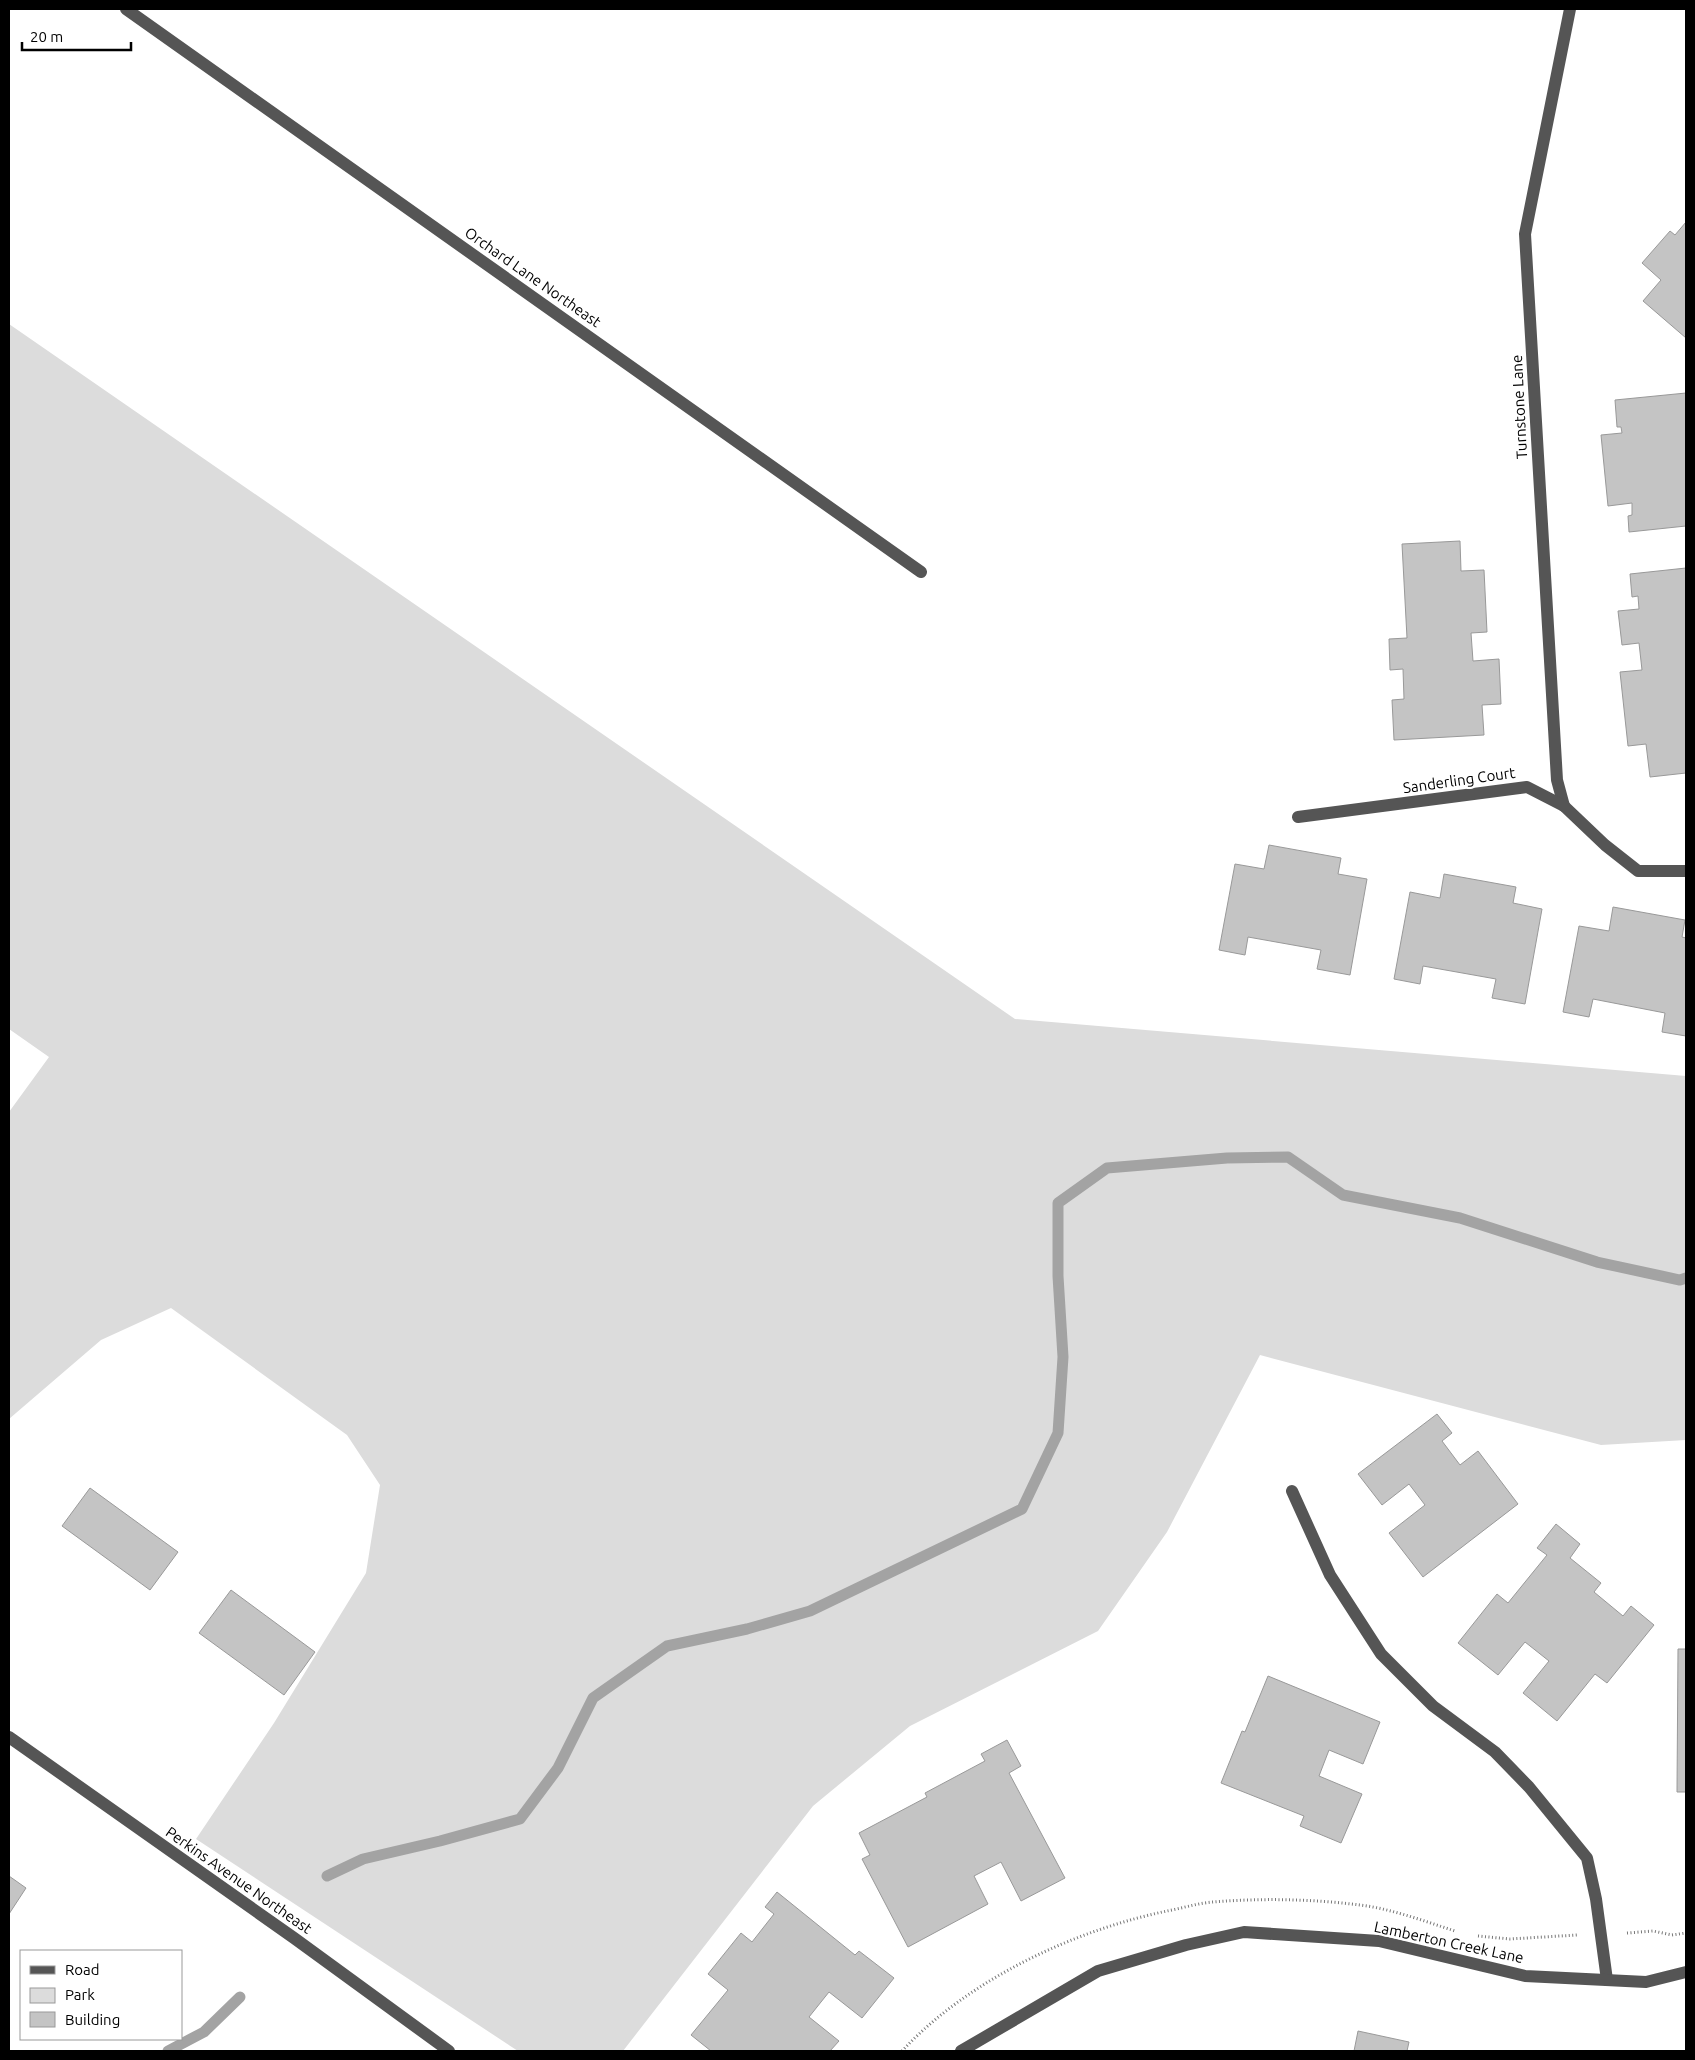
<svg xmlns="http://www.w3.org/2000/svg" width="1695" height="2060" viewBox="0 0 1695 2060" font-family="Ubuntu,sans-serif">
<rect width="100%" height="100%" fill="#fff"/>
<polygon fill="#dcdcdc" points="9,324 1015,1019 1686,1076 1686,1440 1601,1445 1260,1355 1167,1532 1098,1631 910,1726 813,1806 623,2051 518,2051 196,1839 274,1723 366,1573 380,1485 347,1435 171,1308 101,1340 9,1419 9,1112 49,1057 9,1029"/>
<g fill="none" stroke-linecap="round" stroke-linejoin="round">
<g stroke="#a3a3a3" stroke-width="11">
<polyline points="327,1876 363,1859 440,1841 520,1819 558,1768 593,1698 667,1646 747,1629 810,1611 1022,1509 1058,1433 1063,1357 1058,1276 1058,1203 1107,1168 1227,1158 1288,1157 1343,1195 1460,1218 1597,1262 1680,1280 1686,1278"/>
<polyline points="168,2051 204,2032 240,1997"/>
</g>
</g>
<g fill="#c4c4c4" stroke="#999">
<polygon points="1686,222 1686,338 1643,301 1661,280 1642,263 1670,231 1675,235"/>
<polygon points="1686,393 1686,526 1629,532 1628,516 1632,515 1632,503 1608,506 1601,435 1622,433 1621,427 1617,427 1615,400"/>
<polygon points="1460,541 1461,571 1484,570 1487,632 1471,633 1473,661 1499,659 1501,704 1482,705 1484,735 1394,740 1392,700 1404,699 1403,669 1390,670 1389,639 1407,638 1402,544"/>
<polygon points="1686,568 1686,773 1650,777 1646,744 1628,746 1620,672 1642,670 1639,643 1622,645 1618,611 1639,609 1638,596 1632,597 1630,574"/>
<polygon points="1269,845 1341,858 1338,874 1367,879 1350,975 1317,969 1321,950 1248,937 1245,955 1219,950 1235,864 1264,869"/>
<polygon points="1444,874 1516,887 1513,903 1542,909 1525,1004 1492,998 1496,979 1423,966 1420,984 1394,979 1410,892 1440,898"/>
<polygon points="1613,907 1685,920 1682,937 1686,938 1686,1036 1662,1032 1665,1013 1593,999 1589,1017 1563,1012 1579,926 1609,931"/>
<polygon points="1437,1414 1452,1433 1442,1441 1460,1465 1478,1451 1518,1504 1423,1577 1389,1533 1425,1505 1409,1484 1382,1505 1358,1474"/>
<polygon points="90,1488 178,1552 150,1590 62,1526"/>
<polygon points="1556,1524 1580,1544 1570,1558 1601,1583 1594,1592 1623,1616 1631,1606 1654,1625 1607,1683 1595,1674 1557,1721 1523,1693 1549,1661 1525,1642 1498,1675 1458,1643 1497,1594 1508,1603 1547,1555 1537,1548"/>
<polygon points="231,1590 315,1652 284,1695 199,1633"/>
<polygon points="1678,1649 1686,1649 1686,1792 1677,1792"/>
<polygon points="1268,1676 1380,1722 1363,1764 1329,1750 1319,1776 1362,1794 1341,1843 1300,1826 1304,1816 1221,1783 1242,1731 1245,1732"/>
<polygon points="1007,1740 1021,1766 1009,1773 1065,1878 1021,1901 1001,1862 974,1876 988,1904 908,1947 862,1859 870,1855 859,1833 927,1797 925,1793 985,1761 981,1754"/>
<polygon points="9,1876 26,1888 9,1914"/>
<polygon points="777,1892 855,1955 859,1951 894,1978 862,2018 829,1992 809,2017 839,2041 830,2051 711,2051 691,2035 728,1990 708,1974 741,1933 752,1942 774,1914 765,1907"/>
<polygon points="1358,2031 1409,2042 1407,2051 1354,2051"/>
</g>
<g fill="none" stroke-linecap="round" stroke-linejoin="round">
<g stroke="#777" stroke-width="3" stroke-dasharray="1 2.5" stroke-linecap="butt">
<polyline points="1627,1933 1653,1931 1672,1935 1686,1933"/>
<polyline points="1478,1936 1510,1939 1577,1935"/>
<path d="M902 2051C969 1979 1076 1929 1172 1910 1186 1907 1200 1903 1213 1902 1261 1898 1312 1899 1360 1905 1392 1909 1424 1921 1455 1931"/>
</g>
<g stroke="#555" stroke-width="12">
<polyline points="126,9 921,572"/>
<polyline points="1564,806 1557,780 1525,234 1570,9"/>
<polyline points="1298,817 1527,787 1564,806 1605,845 1638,871 1686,871"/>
<polyline points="1292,1491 1330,1575 1381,1654 1433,1706 1495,1752 1529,1787 1587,1858 1596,1899 1607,1980"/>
<polyline points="9,1737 294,1938 449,2051"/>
<polyline points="961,2051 1098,1971 1186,1945 1244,1932 1379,1941 1525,1976 1646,1982 1686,1972"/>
</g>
</g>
<g text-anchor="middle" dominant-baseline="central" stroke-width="4.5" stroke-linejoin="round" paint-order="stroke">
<g font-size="15" fill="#000" stroke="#fff">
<text transform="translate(533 277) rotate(35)">Orchard Lane Northeast</text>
<text transform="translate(1519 407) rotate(-93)">Turnstone Lane</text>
<text transform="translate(1459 780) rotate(-8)">Sanderling Court</text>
<text transform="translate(239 1880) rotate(35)">Perkins Avenue Northeast</text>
<text transform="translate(1449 1942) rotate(12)">Lamberton Creek Lane</text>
</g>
</g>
<rect width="1695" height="2060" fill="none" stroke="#000000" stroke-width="20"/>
<rect x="20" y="1950" width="162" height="90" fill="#ffffff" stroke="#999999"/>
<rect x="30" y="1966" width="25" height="8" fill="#555555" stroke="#999999"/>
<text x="65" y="1975" font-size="15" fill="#000000">Road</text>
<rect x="30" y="1988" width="25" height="15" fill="#dcdcdc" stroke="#999999"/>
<text x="65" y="2000" font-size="15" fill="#000000">Park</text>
<rect x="30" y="2012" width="25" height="15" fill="#c4c4c4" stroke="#999999"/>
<text x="65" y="2025" font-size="15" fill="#000000">Building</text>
<path d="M22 42v8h109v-8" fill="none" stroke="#000000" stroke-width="2.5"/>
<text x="30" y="42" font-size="15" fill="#000000" stroke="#ffffff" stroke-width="4" paint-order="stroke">20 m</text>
</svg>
